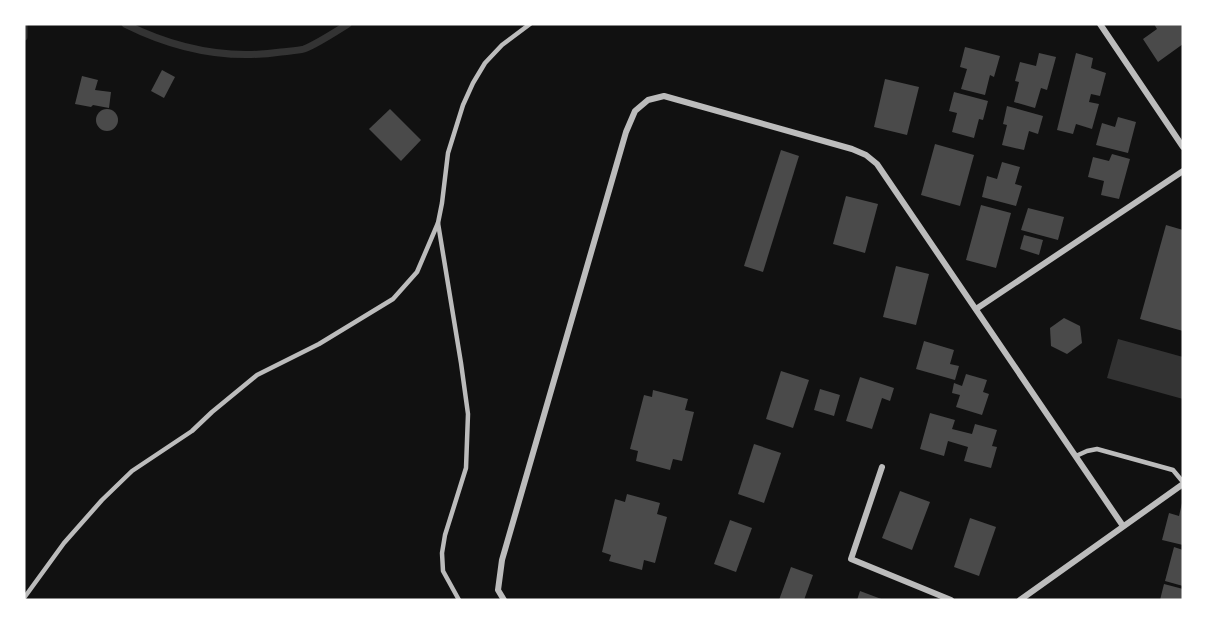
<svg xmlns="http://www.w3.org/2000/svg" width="1207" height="624" viewBox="0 0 1207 624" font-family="'Space Grotesk',sans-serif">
<rect width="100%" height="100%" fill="#111"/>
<polygon fill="#333" points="1118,339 1183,357 1183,399 1107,378"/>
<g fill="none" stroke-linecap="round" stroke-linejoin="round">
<g stroke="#333" stroke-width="7">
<path d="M125 24C173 48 227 60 281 52 288 51 297 51 304 49 315 45 337 31 348 24"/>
<polyline points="24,37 24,24"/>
</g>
</g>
<g fill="#4a4a4a">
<polygon points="1154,24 1183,24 1183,44 1158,62 1143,39 1157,29"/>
<polygon points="965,47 1000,56 994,77 990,75 985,95 961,89 967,69 960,67"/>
<polygon points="1039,53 1056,57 1047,90 1041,88 1035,108 1014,102 1019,82 1015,81 1020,62 1036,66"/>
<polygon points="1076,53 1093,58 1091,68 1106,73 1100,96 1091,94 1089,102 1099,104 1092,129 1076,124 1073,134 1057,130"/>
<polygon points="162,70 175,77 164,98 151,91"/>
<polygon points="82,76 98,80 95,90 111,92 109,108 93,105 91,107 75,104"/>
<polygon points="885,79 919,87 907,135 874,127"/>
<polygon points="954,92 988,101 983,120 979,119 974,138 952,132 957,113 949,111"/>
<polygon points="1007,106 1043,116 1038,134 1029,131 1024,150 1002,145 1007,125 1003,124"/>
<circle cx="107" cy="120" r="11"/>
<polygon points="390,109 421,140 401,161 369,129"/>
<polygon points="1118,117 1136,122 1128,153 1096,145 1102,123 1115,127"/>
<polygon points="935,144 974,155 960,206 921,195"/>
<polygon points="781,150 799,156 763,272 744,266"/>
<polygon points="1112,154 1130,159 1119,199 1101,195 1104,181 1088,177 1093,157 1109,161"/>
<polygon points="1002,162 1020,167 1015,184 1022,186 1016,206 982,197 987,176 997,179"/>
<polygon points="846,196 878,204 865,253 833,244"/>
<polygon points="981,205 1011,213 996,268 966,260"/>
<polygon points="1028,208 1064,217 1058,240 1021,230"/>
<polygon points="1166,225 1183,230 1183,331 1140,319"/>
<polygon points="1024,235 1043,240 1039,255 1020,249"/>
<polygon points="896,266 929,274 916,325 883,317"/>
<polygon points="1064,318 1080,326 1082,343 1067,354 1051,346 1050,328"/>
<polygon points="924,341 954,350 950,364 959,366 955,380 916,369"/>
<polygon points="781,371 809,380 793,428 766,419"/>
<polygon points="966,374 987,380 983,392 989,394 982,415 956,407 960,395 952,393 954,383 962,386"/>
<polygon points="860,377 894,388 890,401 882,398 872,429 846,421"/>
<polygon points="820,389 840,395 834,416 814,410"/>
<polygon points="653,390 688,399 685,410 694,412 682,461 673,459 670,470 636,461 638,451 630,449 644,395 652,397"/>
<polygon points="930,413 955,420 952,429 972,434 975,424 997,430 992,446 997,447 991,468 964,461 968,447 948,441 944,456 920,449"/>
<polygon points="754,444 781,453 764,503 738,494"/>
<polygon points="900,491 930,502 912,550 882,538"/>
<polygon points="627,494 660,503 657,514 667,517 655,563 644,560 642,570 609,561 611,555 602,552 615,499 625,502"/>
<polygon points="1182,503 1183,503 1183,545 1162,540 1169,513 1179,516"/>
<polygon points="970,518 996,527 979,576 954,567"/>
<polygon points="730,520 752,528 736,572 714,564"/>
<polygon points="1174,547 1183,550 1183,586 1165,581"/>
<polygon points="791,567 813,575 804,600 779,600"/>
<polygon points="1164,584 1183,589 1183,600 1160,600"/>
<polygon points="860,591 884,600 857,600"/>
</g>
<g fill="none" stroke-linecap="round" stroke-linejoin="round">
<g stroke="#bcbcbc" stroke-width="4.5">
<polyline points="438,223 461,363 468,414 466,468 445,535 442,553 443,571 459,600"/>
<polyline points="1076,456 1087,451 1097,449 1173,470 1183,482"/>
<polyline points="24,598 64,543 102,500 132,471 192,431 212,412 257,375 319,344 393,299 417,272 438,223 442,203 448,153 463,105 473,83 485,63 502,45 530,24"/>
</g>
<g stroke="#bcbcbc" stroke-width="6">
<polyline points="1100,24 1183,147"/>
<polyline points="976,309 1183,171"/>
<polyline points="882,467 851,559 951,600"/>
<polyline points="504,600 498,590 502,560 626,132 635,111 648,100 664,96 852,149 866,155 877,164 1123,526"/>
<polyline points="1020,600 1183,484"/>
</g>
</g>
<rect width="1207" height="624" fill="none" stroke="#ffffff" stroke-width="51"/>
</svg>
